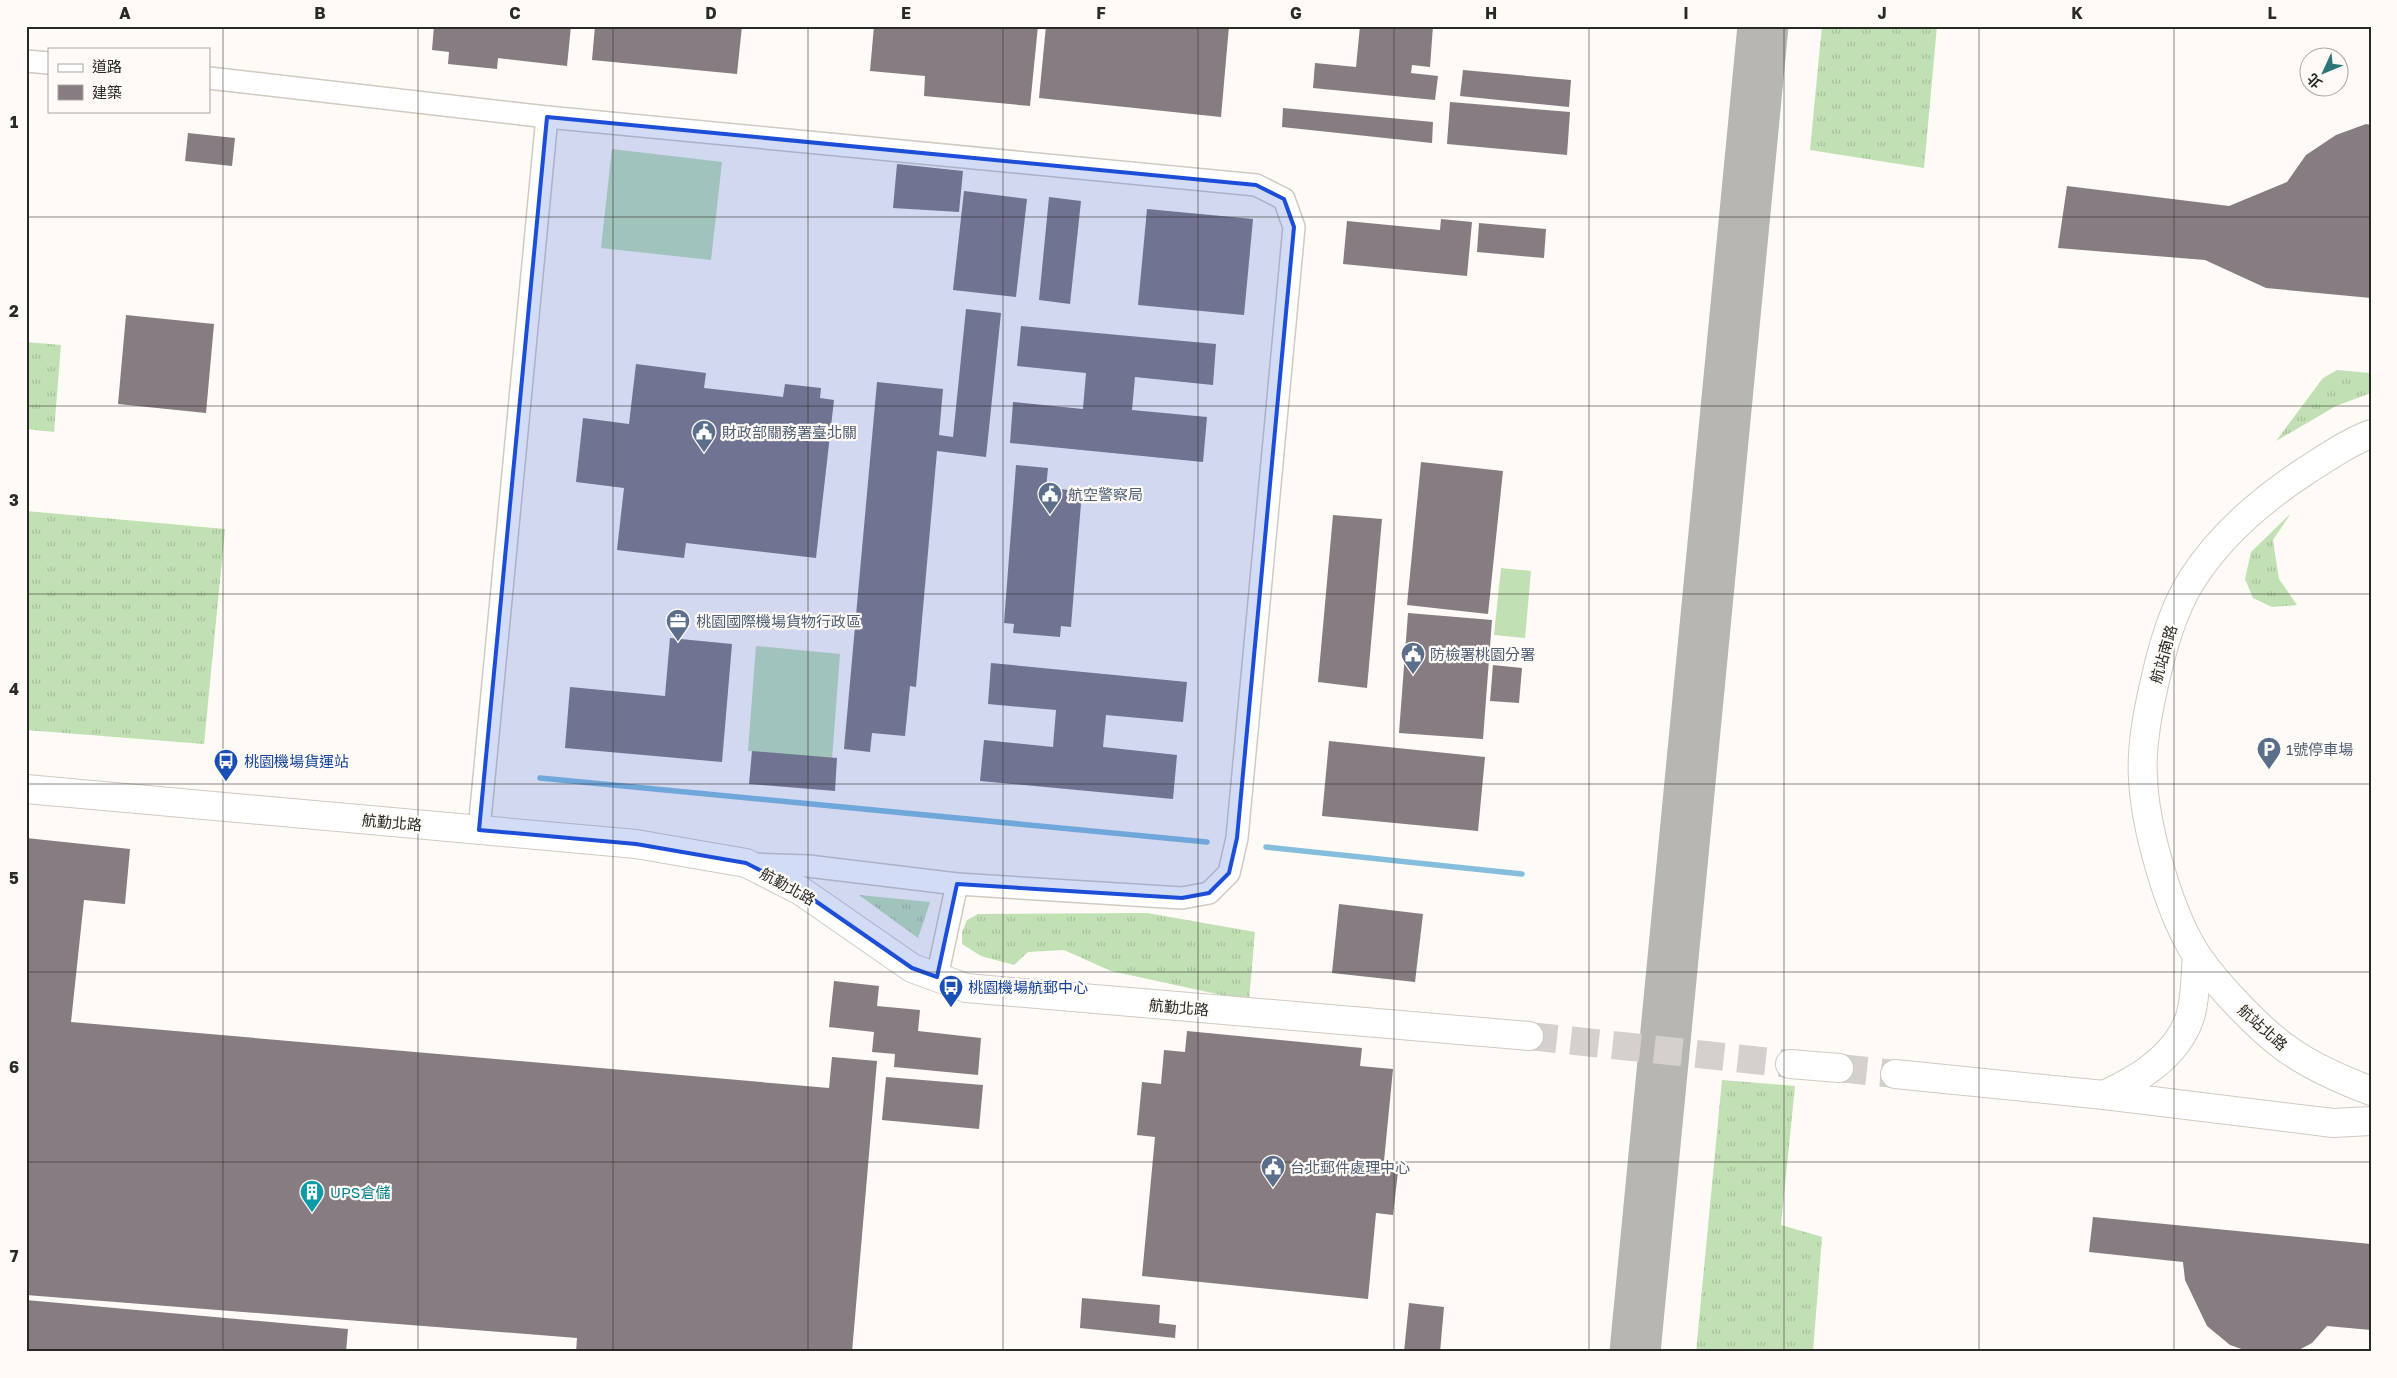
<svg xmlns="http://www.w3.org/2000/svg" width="2397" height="1378" viewBox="0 0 2397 1378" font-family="'Golos Text','Noto Sans TC',sans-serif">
<defs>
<pattern id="grass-tufts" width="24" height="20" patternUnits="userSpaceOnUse" patternTransform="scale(1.25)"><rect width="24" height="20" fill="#c1e0b4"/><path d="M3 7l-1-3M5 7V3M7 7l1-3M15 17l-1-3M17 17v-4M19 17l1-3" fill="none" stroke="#a6c09b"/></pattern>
</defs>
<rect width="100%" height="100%" fill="#fefaf5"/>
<g fill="url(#grass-tufts)">
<polygon points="1822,26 1937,26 1924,168 1810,150"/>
<polygon points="26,342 61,345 54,432 26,429"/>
<polygon points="2337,370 2371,373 2371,393 2336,406 2276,441 2323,378"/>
<polygon points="26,511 225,529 204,744 26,730"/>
<polygon points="2291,513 2273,540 2279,579 2297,605 2272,607 2253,598 2245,579 2251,552"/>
<polygon points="859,895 930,902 918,938"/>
<polygon points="1147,913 1255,932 1249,1001 1111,971 1064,950 1028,952 1014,965 981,956 962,944 962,932 967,920 978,914"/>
<polygon points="1722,1080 1795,1086 1781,1225 1822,1237 1813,1352 1696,1352"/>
</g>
<g fill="#c1e0b4">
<polygon points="612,149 722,162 711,260 601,248"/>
<polygon points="1501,568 1531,571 1525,638 1494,635"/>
<polygon points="756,646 840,654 832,759 748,751"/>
</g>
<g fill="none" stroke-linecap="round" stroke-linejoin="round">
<g stroke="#85bddc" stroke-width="5.5">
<polyline points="540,778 1207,842"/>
<polyline points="1266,847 1522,874"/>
</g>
<polyline stroke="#b8b6b0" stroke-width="51" points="1635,1352 1763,26"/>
</g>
<g fill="#867c81">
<polygon points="434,26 571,26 567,66 498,58 497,69 448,64 449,52 432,50"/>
<polygon points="595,26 742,26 737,74 592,60"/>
<polygon points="874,26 1038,26 1030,106 924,96 925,76 870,71"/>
<polygon points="1046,26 1229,26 1221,117 1039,98"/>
<polygon points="1360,26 1433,26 1430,67 1412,65 1411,73 1438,76 1435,100 1313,88 1315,63 1356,67"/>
<polygon points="1463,70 1571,80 1569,107 1460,96"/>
<polygon points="1450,102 1570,112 1567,155 1447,144"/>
<polygon points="1283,108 1433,122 1432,143 1282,127"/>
<polygon points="2366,124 2371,125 2371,298 2266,288 2205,260 2058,248 2067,186 2229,206 2287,182 2306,155 2336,135"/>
<polygon points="188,133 235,138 232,166 185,161"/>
<polygon points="897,164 963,171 959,212 893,208"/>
<polygon points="964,191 1027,199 1016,297 953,290"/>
<polygon points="1049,197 1081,201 1070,304 1039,300"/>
<polygon points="1147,209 1253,219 1244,315 1138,305"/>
<polygon points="1441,219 1472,222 1467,276 1343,264 1347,221 1440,230"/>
<polygon points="1479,223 1546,229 1544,258 1477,252"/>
<polygon points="966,309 1001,313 986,457 937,451 916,687 910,686 905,736 872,733 870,752 844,749 877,382 943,389 939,435 953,437"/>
<polygon points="126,315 214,324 206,413 118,404"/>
<polygon points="1021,326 1216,344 1213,385 1135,377 1132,410 1207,417 1203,462 1010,443 1013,402 1083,409 1086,373 1017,366"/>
<polygon points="636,364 706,373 704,388 783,397 785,384 821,388 820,398 834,400 816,558 686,543 684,558 617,550 624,488 576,482 583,418 629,424"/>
<polygon points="1421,462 1503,471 1488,614 1407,605"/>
<polygon points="1016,465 1048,468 1046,488 1082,491 1071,627 1061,626 1060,637 1013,633 1014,624 1004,623"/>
<polygon points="1333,515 1382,519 1367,688 1318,682"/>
<polygon points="1408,613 1492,620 1483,739 1399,733"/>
<polygon points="670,638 732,644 722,762 565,748 570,687 665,696"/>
<polygon points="991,663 1187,682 1183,722 1106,715 1103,747 1177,755 1173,799 980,781 984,740 1053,747 1056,710 988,704"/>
<polygon points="1493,665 1522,668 1519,703 1490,701"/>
<polygon points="1329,741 1485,757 1478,831 1322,816"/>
<polygon points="752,751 837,758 835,791 749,784"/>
<polygon points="26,838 130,849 125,904 84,900 71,1022 829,1088 832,1057 877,1061 852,1352 576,1352 577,1338 26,1295"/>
<polygon points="1339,904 1423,914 1415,982 1332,973"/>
<polygon points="834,981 879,986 877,1006 920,1010 918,1031 981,1038 978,1075 894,1067 895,1054 872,1052 874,1032 829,1027"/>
<polygon points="1187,1031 1362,1048 1360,1066 1393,1069 1384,1161 1399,1163 1393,1215 1376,1213 1368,1299 1142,1276 1155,1137 1137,1135 1142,1082 1161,1084 1164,1050 1185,1052"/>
<polygon points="886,1077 983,1085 979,1129 882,1120"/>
<polygon points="2093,1217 2371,1244 2371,1330 2327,1326 2312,1343 2295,1352 2250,1352 2230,1345 2207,1326 2185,1280 2183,1262 2089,1252"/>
<polygon points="1082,1298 1160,1305 1159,1323 1176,1325 1175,1338 1080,1328"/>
<polygon points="26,1300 348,1329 346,1352 26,1352"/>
<polygon points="1409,1303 1444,1307 1440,1352 1404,1352"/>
</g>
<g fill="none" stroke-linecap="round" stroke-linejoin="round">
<g stroke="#d4d0cb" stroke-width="28" stroke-dasharray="28 14" stroke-linecap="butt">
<polyline points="1529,1036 1790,1064"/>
<polyline points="1839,1068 1895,1074"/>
</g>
<defs>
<g id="street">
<polyline points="26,61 49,63"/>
<polyline points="209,78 547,117 1256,185 1284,199 1294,227 1237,838 1229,873 1209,893 1182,898 957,884 808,866 751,864"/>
<polyline points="479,830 547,117"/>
<polyline points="937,977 957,884"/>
</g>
<g id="secondary">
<path d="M2371 434C2347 443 2326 458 2304 472 2260 501 2220 535 2191 581 2172 612 2162 649 2154 685 2147 715 2141 748 2143 778 2145 828 2170 916 2198 957 2217 985 2259 1029 2287 1049 2312 1067 2342 1080 2371 1091"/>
<polyline points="26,789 636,844 746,863 801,891 912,968 966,988 1529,1036"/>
<polyline points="1790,1064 1839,1068"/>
<polyline points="1895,1074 2104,1095 2333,1123 2371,1121"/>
<path d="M2104 1095C2139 1079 2177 1056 2190 1017 2196 999 2195 975 2197 956"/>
</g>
</defs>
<use href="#street" stroke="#d0cac1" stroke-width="24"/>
<use href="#secondary" stroke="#d0cac1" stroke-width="30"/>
<use href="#street" stroke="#fff" stroke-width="21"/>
<use href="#secondary" stroke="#fff" stroke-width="28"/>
</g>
<path fill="#1d4ed8" fill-opacity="0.2" stroke="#1d4ed8" stroke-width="4" stroke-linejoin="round" d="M547 117 1256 185 1284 199 1294 227 1237 838 1229 873 1209 893 1182 898 957 884 937 977 912 968 801 891 746 863 636 844 479 830Z"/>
<path fill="none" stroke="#2b2925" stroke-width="1" stroke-opacity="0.55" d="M223 26V1352M418 26V1352M613 26V1352M808 26V1352M1003 26V1352M1198 26V1352M1394 26V1352M1589 26V1352M1784 26V1352M1979 26V1352M2174 26V1352M26 217H2371M26 406H2371M26 594H2371M26 784H2371M26 972H2371M26 1162H2371"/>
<defs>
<symbol id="civic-pin" viewBox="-11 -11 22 30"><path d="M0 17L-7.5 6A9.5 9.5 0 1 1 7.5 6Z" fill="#5c6f8a" stroke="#fefaf5"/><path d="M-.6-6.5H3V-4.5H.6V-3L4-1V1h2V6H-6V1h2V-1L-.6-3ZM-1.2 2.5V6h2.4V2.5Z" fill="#fff"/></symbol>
<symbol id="office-pin" viewBox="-11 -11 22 30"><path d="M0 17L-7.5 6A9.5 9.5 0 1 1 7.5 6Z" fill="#5c6f8a" stroke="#fefaf5"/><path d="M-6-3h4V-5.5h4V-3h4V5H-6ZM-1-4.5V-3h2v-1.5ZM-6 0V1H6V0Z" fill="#fff"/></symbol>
<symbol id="parking-pin" viewBox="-11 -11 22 30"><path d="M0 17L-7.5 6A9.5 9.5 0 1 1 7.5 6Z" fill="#5c6f8a" stroke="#fefaf5"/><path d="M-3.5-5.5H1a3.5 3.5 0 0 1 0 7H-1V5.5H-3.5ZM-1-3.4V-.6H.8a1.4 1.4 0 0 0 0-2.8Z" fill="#fff"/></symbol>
<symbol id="bus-pin" viewBox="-11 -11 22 30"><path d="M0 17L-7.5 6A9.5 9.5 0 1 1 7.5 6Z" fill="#1a4fb4" stroke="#fefaf5"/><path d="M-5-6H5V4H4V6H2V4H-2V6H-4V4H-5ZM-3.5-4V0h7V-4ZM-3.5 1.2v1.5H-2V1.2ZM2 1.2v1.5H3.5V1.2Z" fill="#fff"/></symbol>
<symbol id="building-pin" viewBox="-11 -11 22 30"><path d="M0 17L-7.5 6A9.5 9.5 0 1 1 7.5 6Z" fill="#0f9aa8" stroke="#fefaf5"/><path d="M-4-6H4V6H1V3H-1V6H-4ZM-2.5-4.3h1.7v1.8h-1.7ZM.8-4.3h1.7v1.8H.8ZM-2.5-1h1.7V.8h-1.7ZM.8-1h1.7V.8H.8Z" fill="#fff"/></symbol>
</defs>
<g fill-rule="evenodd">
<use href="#civic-pin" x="690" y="418" width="28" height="38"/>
<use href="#civic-pin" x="1036" y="480" width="28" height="38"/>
<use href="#office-pin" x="664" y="607" width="28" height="38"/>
<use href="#civic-pin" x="1399" y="640" width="28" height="38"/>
<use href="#parking-pin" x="2255" y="735" width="28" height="38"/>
<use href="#bus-pin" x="212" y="747" width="28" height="38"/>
<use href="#bus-pin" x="937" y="973" width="28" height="38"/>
<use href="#civic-pin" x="1259" y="1153" width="28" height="38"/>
<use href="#building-pin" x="298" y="1178" width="28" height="38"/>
</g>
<g text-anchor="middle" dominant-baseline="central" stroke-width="4.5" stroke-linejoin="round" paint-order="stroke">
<g font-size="15" fill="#4e5e75" stroke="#fefaf5" text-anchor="start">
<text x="722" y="432">財政部關務署臺北關</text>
<text x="1068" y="494">航空警察局</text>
<text x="696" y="621">桃園國際機場貨物行政區</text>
<text x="1430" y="654">防檢署桃園分署</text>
<text x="2286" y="749">1號停車場</text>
<text x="1290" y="1167">台北郵件處理中心</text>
</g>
<g font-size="15" fill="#2b2925" stroke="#fefaf5">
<text transform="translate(2163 654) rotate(-74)">航站南路</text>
<text transform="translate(392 822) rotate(5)">航勤北路</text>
<text transform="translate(788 886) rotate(29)">航勤北路</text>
<text transform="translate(1179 1007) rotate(5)">航勤北路</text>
<text transform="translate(2263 1027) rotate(42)">航站北路</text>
</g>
<g font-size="15" fill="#164399" stroke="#fefaf5" text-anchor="start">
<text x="244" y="761">桃園機場貨運站</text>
<text x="968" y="987">桃園機場航郵中心</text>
</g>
<g font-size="15" fill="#0d838f" stroke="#fefaf5" text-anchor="start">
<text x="330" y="1192">UPS倉儲</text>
</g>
</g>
<rect width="2397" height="1378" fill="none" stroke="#fefaf5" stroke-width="55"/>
<rect x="48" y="48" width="162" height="65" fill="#fefaf5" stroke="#aaa6a2"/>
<rect x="58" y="64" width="25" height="8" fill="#ffffff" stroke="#aaa6a2"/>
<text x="92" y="72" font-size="15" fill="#2b2925">道路</text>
<rect x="58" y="85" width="25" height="15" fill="#867c81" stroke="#aaa6a2"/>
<text x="92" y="98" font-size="15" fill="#2b2925">建築</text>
<g transform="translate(2324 72) rotate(226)"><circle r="24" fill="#fefaf5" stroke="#aaa6a2"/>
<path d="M0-4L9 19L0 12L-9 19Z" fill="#2d7679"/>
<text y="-8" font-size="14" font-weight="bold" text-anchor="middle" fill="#2b2925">北</text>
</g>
<rect x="28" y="28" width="2342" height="1322" fill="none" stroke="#2b2925" stroke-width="2"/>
<g font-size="16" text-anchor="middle" font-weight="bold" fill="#2b2925">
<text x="125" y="19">A</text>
<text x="320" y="19">B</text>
<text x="515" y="19">C</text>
<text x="711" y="19">D</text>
<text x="906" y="19">E</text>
<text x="1101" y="19">F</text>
<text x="1296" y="19">G</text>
<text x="1491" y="19">H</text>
<text x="1686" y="19">I</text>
<text x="1882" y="19">J</text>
<text x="2077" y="19">K</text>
<text x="2272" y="19">L</text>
<text x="14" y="128">1</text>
<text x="14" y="317">2</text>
<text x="14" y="506">3</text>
<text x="14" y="695">4</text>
<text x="14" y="884">5</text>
<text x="14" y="1073">6</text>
<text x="14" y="1262">7</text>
</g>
</svg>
